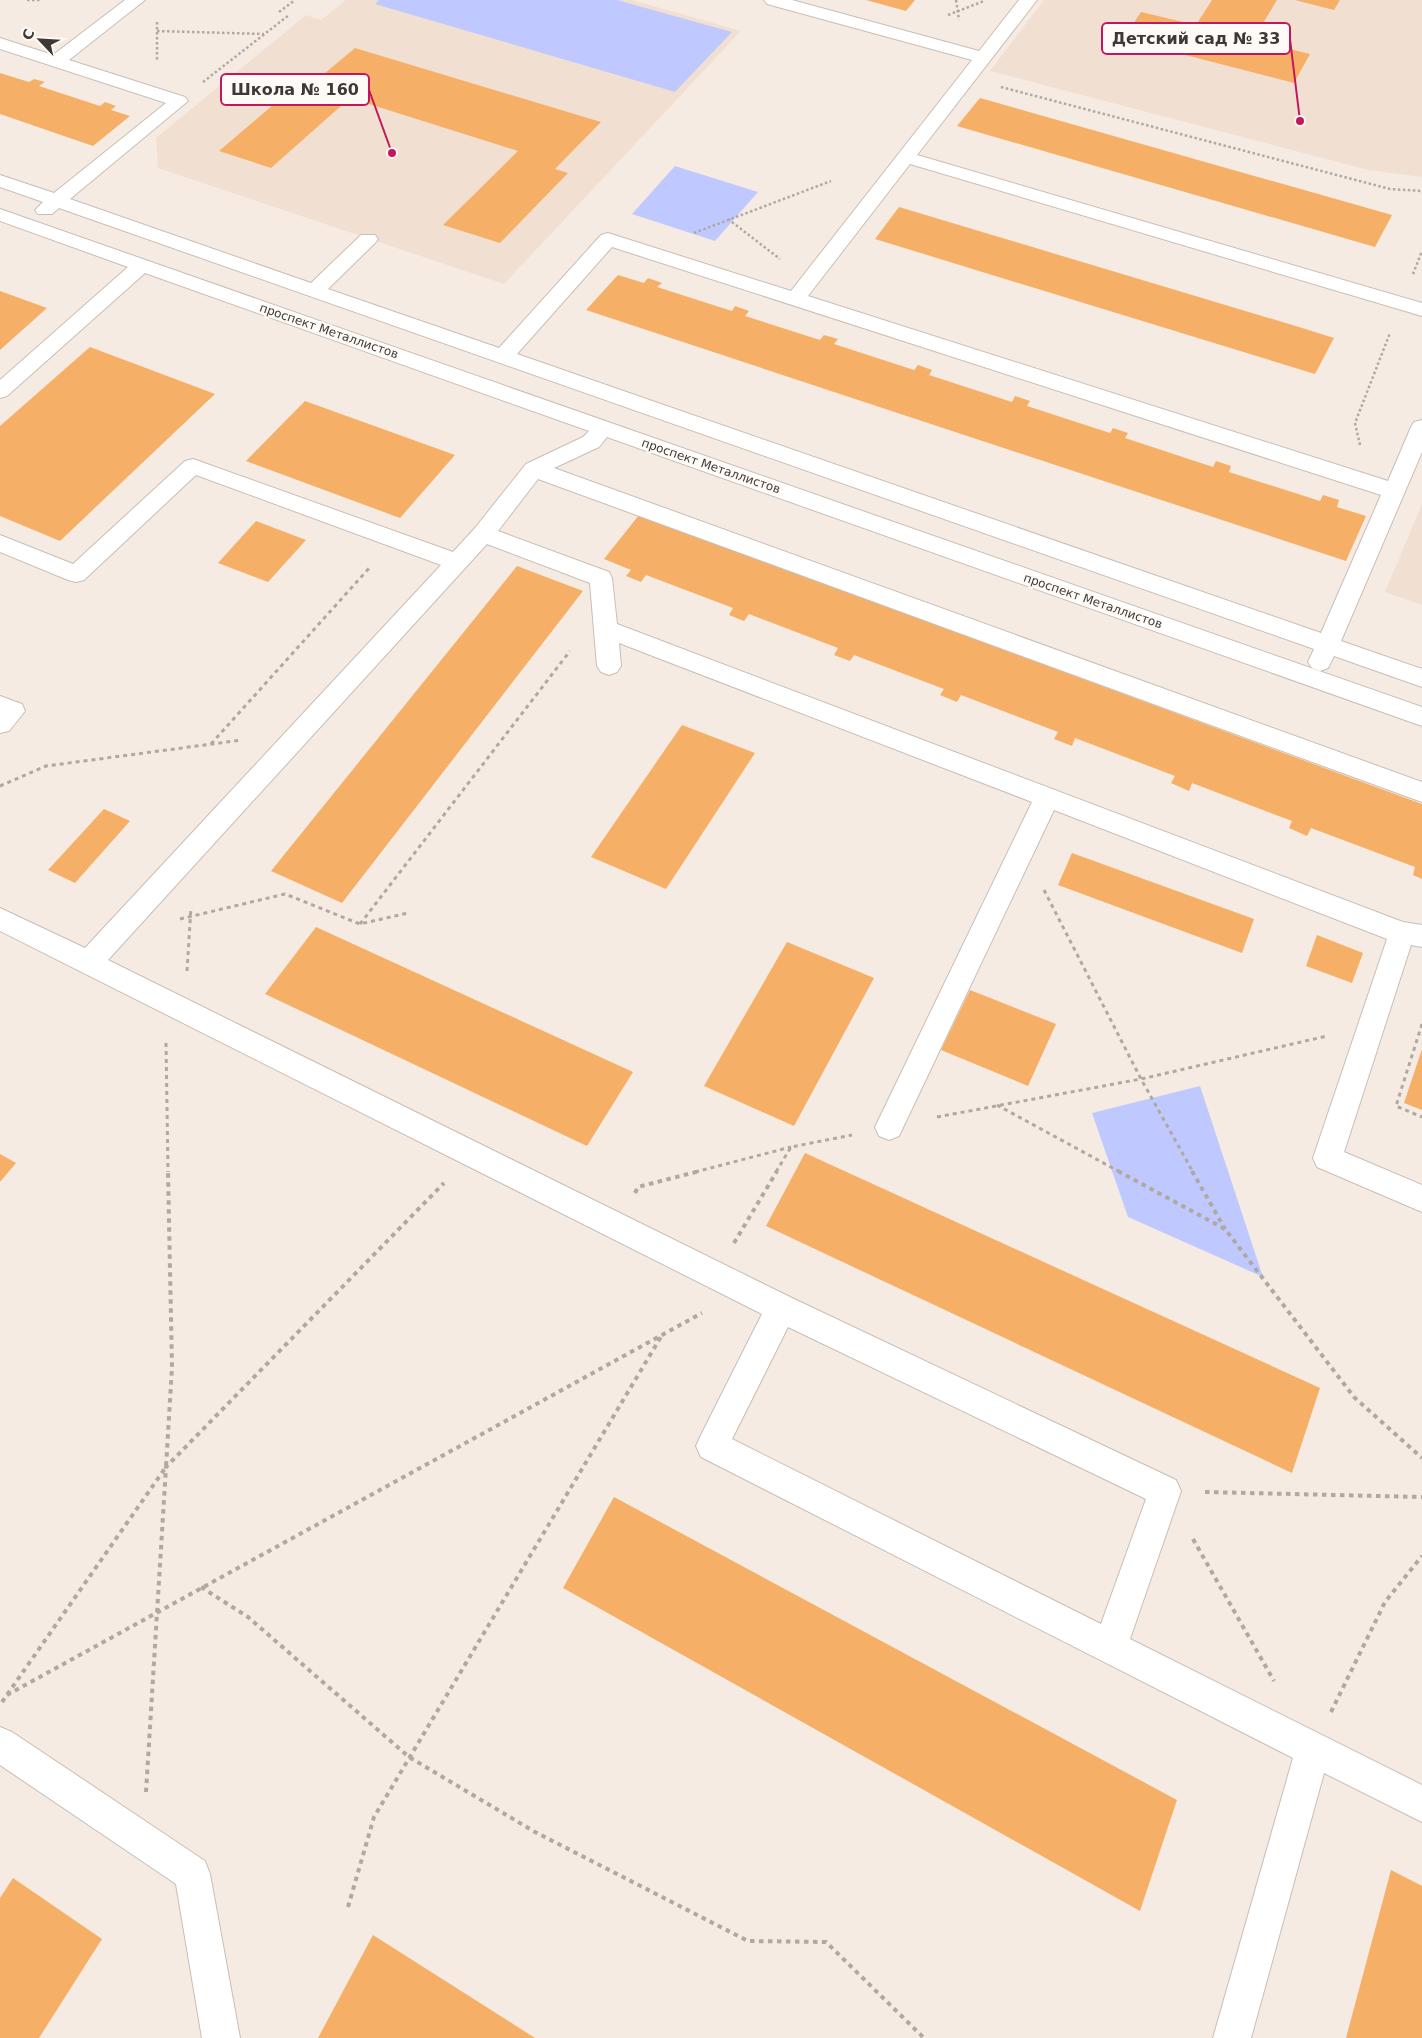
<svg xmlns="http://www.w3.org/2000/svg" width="1422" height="2038" viewBox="0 0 1422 2038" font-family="'DejaVu Sans',sans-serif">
<rect width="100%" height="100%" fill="#f6ebe2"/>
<g fill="#f1e0d1">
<polygon points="346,0 632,0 741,31 504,284 158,168 156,138 306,15 321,20"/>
<polygon points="1044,0 1422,0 1422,177 1368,170 990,71"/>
<polygon points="1422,504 1422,605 1385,592"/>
</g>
<g fill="#c0c9ff">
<polygon points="379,0 617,0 732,32 675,92 375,4"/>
<polygon points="675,166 758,192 715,241 632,214"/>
<polygon points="1200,1086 1263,1277 1128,1217 1092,1113"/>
</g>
<g fill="#f6af66">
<polygon points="866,0 915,0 906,11"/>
<polygon points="1212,0 1277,0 1253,40 1310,54 1294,83 1123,39 1141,12 1196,25"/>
<polygon points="1295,0 1340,0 1334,10"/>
<polygon points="355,48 601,122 555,169 568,173 500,243 443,225 518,151 350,98 271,168 219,151 294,87 305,90"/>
<polygon points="0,73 29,82 34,79 45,82 39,86 100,106 105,102 116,106 111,110 130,116 93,146 0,114"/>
<polygon points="980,98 1392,215 1375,247 957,126"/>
<polygon points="899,207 1299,327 1334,338 1315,374 875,239"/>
<polygon points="618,275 644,283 648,278 662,283 657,287 732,311 735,306 749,311 745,316 820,340 824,335 838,339 834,344 914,370 918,365 932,370 929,375 1012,402 1015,396 1030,401 1027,406 1110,433 1113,428 1128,433 1125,438 1213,467 1216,461 1231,466 1229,472 1320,501 1323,495 1339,500 1337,507 1366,516 1346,561 586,310"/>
<polygon points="0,291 47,308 0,350"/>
<polygon points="90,347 215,394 60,541 0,516 0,426"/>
<polygon points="305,401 455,455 400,518 246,461"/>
<polygon points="639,515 1422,804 1422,879 1413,875 1415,867 1311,828 1307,836 1289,828 1292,821 1192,783 1189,791 1171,783 1175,776 1075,738 1072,746 1054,739 1058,732 961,695 957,702 940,695 944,689 854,655 850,661 834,655 838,648 749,614 744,621 729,615 733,608 646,575 641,582 626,576 631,570 604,559"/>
<polygon points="256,521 306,540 268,582 218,563"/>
<polygon points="517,566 583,591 342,903 271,871"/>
<polygon points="682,725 755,753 666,889 591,857"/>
<polygon points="104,809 130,821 75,883 48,870"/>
<polygon points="1072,853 1254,919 1242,953 1058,885"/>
<polygon points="316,927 633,1072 587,1146 265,994"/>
<polygon points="1317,935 1363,953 1352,983 1306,966"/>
<polygon points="787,942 874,978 794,1126 704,1086"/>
<polygon points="970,990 1056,1024 1028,1086 941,1050"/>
<polygon points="1422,1049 1422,1110 1404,1103"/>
<polygon points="805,1153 1320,1388 1292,1473 766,1226"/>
<polygon points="0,1154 16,1163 0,1182"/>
<polygon points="614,1497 1177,1800 1140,1911 563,1588"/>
<polygon points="1391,1870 1422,1886 1422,2038 1346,2038"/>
<polygon points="13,1878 102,1939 39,2038 0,2038 0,1898"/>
<polygon points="373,1935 535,2038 318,2038"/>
</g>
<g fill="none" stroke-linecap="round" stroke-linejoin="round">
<defs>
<g id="minor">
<path d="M125 0H145L69 60 185 97 188 101 70 199 311 283 361 235H375L378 239 375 243 328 289 499 348 601 235 608 233 791 291 972 60 767 4 764 0H792L979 51 1019 0H1037L917 155 1422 303V316L910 164 808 296 1388 481 1411 427 1414 422 1422 420V452L1341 641 1422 669V687L1334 656 1328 668 1320 671 1312 668 1308 662 1314 649 59 208 52 214H38L35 210 43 202 0 187V175L54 193 166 103 0 49V38L53 55ZM612 247 1381 495 1321 633 517 354Z"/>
<path d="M0 209 1422 707V726L607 437 599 447 554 468 1422 782V802L538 479 498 531 609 572 612 578 617 624 1403 922 1422 925V947L1411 945 1344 1152 1422 1185V1212L1317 1167 1313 1158 1387 939 1054 810 899 1136 889 1140 879 1136 875 1127 1032 802 619 643 621 666 617 672 609 675 601 672 597 666 590 583 487 544 108 960 792 1298 1176 1480 1181 1491 1130 1639 1422 1785V1822L1324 1773 1251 2038H1213L1293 1758 701 1457 696 1446 701 1435 762 1314 0 931V908L85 948 441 565 196 475 84 580 76 582 68 580 0 552V535L73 564 185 461 193 459 453 552 475 528 526 464 583 437 589 431 145 273 7 396 0 398V380L128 267 0 221ZM788 1327 1146 1499 1101 1624 732 1439Z"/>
<polygon points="0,696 22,704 25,711 9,731 0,733"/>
<polygon points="0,1727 12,1732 205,1861 210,1874 240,2038 202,2038 176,1884 0,1765"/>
</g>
</defs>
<use href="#minor" stroke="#c8beb5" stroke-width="2"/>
<g stroke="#b0a8a1" stroke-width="2.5" stroke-dasharray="2.5 2.5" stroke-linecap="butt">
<polyline points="27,0 41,0"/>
<polyline points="956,0 959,20"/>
<polyline points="279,12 295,0"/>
<polyline points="948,15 984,1"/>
<polyline points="157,22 157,61"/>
<polyline points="157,31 264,34"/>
<polyline points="203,82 289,15"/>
<polyline points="1001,87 1390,189 1422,191"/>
<polyline points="728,219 780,259"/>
<polyline points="694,233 831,181"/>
<polyline points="1413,274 1422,251"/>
<polyline points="1360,445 1355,423 1390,333"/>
</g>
<g stroke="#b0a8a1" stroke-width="3" stroke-dasharray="4 4" stroke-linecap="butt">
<polyline points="211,744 371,566"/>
<polyline points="0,786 46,766 242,740"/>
<polyline points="1044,890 1141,1079 1193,1172"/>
<polyline points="180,919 285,894 360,924 408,913"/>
<polyline points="360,924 570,651"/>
<polyline points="187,971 191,907"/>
<polyline points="1422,1024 1396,1106 1422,1117"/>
<polyline points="166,1043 168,1172"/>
<polyline points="997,1105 1120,1172"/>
<polyline points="937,1117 1141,1079 1327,1036"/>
<polyline points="695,1172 791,1147"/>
<polyline points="776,1172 791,1147 852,1135"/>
</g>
<g stroke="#b0a8a1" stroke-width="4" stroke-dasharray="4.5 4.5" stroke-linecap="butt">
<polyline points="1118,1171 1225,1229 1354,1397 1422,1458"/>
<polyline points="1192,1171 1225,1229"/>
<polyline points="635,1193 638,1187 700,1171"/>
<polyline points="734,1243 777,1171"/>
<polyline points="1205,1492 1422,1497"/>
<polyline points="1193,1539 1274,1681"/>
<polyline points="201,1587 248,1617 409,1757 535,1832 748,1941 826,1942 924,2038"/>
<polyline points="7,1695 702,1313"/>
<polyline points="2,1702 166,1467 172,1367 168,1171"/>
<polyline points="1331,1712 1385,1602 1422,1556"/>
<polyline points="146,1792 166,1467 444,1183"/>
<polyline points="348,1907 374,1817 662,1335"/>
</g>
<use href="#minor" fill="#fff" fill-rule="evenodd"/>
</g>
<g text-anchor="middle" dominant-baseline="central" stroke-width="4.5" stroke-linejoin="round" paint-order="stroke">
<g font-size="12" fill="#3e3936" stroke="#fefaf6">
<text transform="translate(329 331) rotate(19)">проспект Металлистов</text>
<text transform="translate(711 466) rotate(19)">проспект Металлистов</text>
<text transform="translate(1093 601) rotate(19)">проспект Металлистов</text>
</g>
</g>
<path fill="none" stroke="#c2185b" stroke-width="2" d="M1300 121L1290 39M392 153L369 90"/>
<g fill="#c2185b" stroke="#fefaf6" stroke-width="2">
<circle cx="1300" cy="121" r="5"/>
<circle cx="392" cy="153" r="5"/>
</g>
<g fill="#fefaf6" stroke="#c2185b" stroke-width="2">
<rect x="1102" y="23" width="188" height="31" rx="5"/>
<rect x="221" y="74" width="148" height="31" rx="5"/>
</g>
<g font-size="16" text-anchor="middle" font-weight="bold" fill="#3e3936">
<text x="1196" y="44">Детский сад № 33</text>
<text x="295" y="95">Школа № 160</text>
</g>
<g transform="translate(40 40) rotate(295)" stroke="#fefaf6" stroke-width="4" paint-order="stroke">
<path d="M0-4L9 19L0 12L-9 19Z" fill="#3e3936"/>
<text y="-8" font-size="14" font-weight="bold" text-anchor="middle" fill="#3e3936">С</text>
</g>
</svg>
